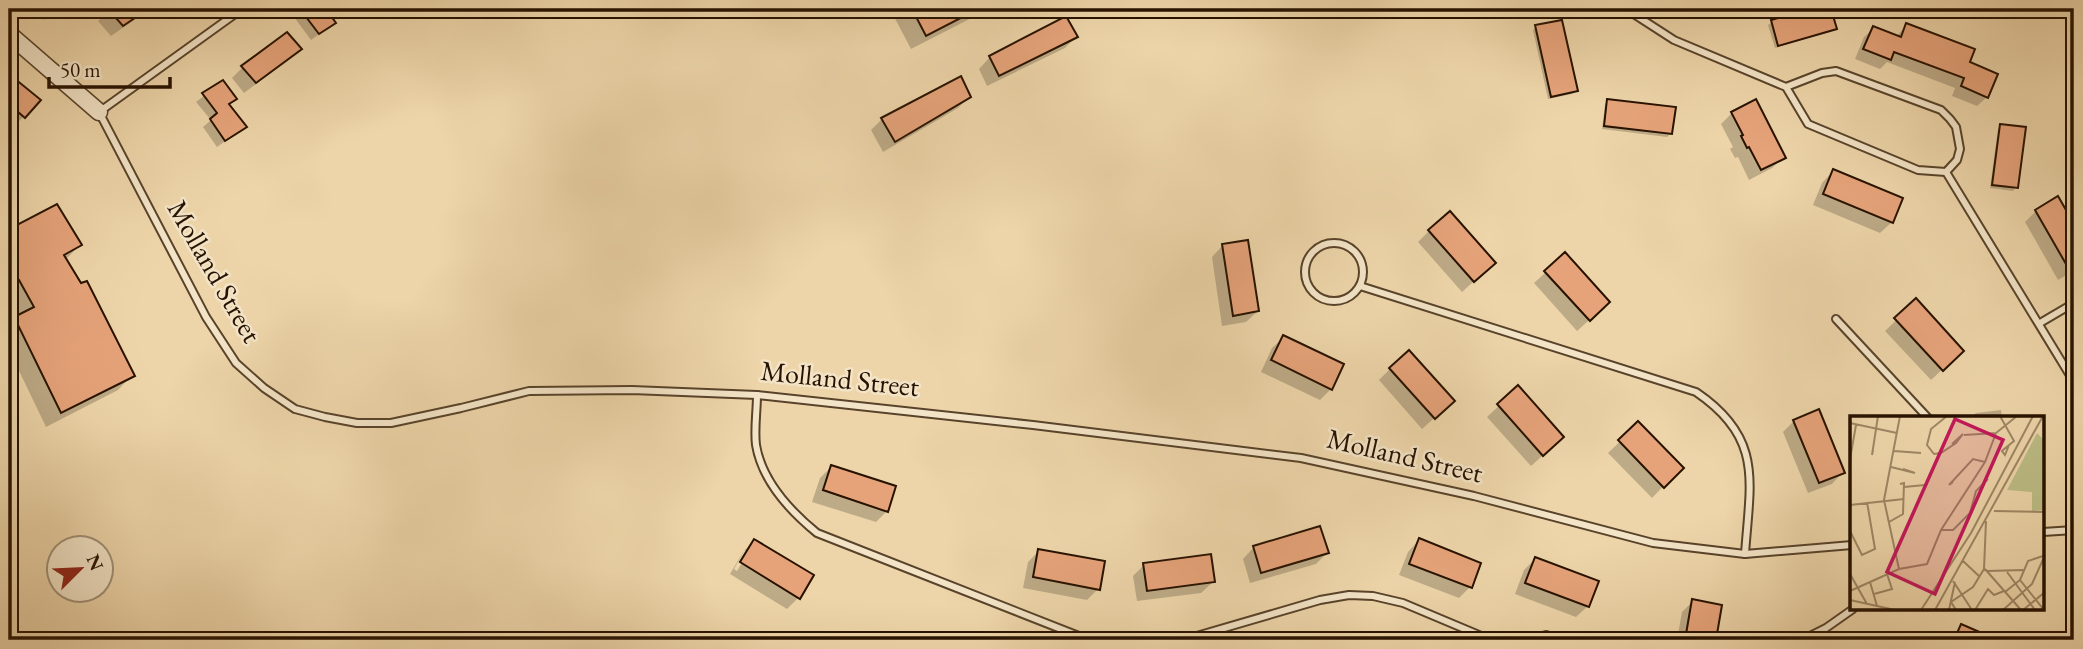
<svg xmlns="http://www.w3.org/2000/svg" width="2083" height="649" viewBox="0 0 2083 649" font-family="'EB Garamond',serif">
<rect width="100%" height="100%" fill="#edd5a9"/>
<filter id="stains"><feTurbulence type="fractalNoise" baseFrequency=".00286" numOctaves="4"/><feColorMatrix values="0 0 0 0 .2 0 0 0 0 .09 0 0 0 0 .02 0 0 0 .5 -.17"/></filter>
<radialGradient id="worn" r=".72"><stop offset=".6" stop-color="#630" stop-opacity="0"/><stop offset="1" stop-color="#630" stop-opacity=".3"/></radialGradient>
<g fill="#0003" fill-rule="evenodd">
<polygon points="30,9 55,9 44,20"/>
<polygon points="111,9 150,9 111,36 98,21"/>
<polygon points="303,9 341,9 330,17 334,23 311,40 294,17"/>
<polygon points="890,9 989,9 911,49"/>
<polygon points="1817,9 1830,9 1835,28 1832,31 1775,48 1768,25 1772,22"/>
<polygon points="1907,25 1968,63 1987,97 1977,106 1952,96 1955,88 1887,62 1880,69 1855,59 1864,37 1874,28 1896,37"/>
<polygon points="1536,27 1576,90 1572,94 1548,99 1533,30"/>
<polygon points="1076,37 1065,48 987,86 979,69 990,57"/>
<polygon points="299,49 288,60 244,93 232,78 243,67"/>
<polygon points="9,77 38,100 13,128 9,124"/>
<polygon points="222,82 234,99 228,105 245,127 217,147 203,127 211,120 196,102"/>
<polygon points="969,97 958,108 883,152 871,130 882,119"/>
<polygon points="1608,101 1670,134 1667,137 1602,129 1605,104"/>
<polygon points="1732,113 1784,157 1772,168 1749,180 1738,157 1735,158 1730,149 1733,147 1721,124"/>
<polygon points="2001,126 2016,187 2013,191 1990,188 1998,129"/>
<polygon points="1833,171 1892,222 1880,233 1813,205 1822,183"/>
<polygon points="2057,198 2074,228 2074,271 2058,280 2025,222 2036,211"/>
<polygon points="56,206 80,245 65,260 132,375 118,390 46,427 9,350 9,325 17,318 9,303 9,231"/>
<polygon points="1429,231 1482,274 1462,292 1418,242"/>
<polygon points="1223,245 1258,311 1246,322 1222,326 1212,257"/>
<polygon points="1546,272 1597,313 1577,331 1534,283"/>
<polygon points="1916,301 1962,351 1931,380 1885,331"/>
<polygon points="1284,337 1331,389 1320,400 1261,372 1272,348"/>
<polygon points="1390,369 1441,412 1422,429 1379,380"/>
<polygon points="1518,388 1551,448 1531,466 1487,417"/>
<polygon points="2001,410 2002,418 1970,418 1976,413"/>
<polygon points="1794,421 1843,472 1832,484 1808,493 1783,432"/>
<polygon points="1638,424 1681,468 1652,498 1608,453"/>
<polygon points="831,467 887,511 876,522 812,502 820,478"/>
<polygon points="1419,540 1470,587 1459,598 1399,575 1408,552"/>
<path d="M754 541 798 598 787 609 730 574 743 552ZM744 551H749L737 571 734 569Z"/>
<polygon points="1254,547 1327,553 1316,564 1250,583 1243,559"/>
<polygon points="1039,551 1098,589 1087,600 1023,588 1028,562"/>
<polygon points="1535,559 1588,606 1576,617 1515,594 1524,570"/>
<polygon points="1144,565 1213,582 1201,593 1137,601 1133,576"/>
<polygon points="1693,601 1720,607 1714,640 1677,640 1682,612"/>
<polygon points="1961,626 1994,640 1949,640"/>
<polygon points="1905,635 1915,640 1900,640"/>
</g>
<g fill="#e6a37a" stroke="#271200" stroke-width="2">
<polygon points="108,9 148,9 123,26"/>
<polygon points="300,9 326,9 336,23 319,34"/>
<polygon points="912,9 978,9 926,36"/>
<polygon points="1810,9 1831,9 1837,29 1778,46 1771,20"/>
<polygon points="1066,16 1078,37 999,76 989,56"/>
<polygon points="1562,20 1578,91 1551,97 1535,25"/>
<polygon points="1906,23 1975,49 1970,62 1998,74 1988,98 1961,86 1964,78 1894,52 1891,60 1863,49 1873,26 1901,37"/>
<polygon points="287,32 302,49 256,83 241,66"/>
<polygon points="9,74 41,100 25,118 9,104"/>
<polygon points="961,76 971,97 895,142 881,118"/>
<polygon points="223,80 237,99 229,104 247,127 225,141 210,119 217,113 202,93"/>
<polygon points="1607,99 1676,107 1672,134 1604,126"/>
<polygon points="1756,99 1786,158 1761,170 1749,147 1747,148 1741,136 1743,135 1731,112"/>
<polygon points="2000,124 2026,127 2018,188 1992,185"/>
<polygon points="1833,169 1903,198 1893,223 1823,194"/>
<polygon points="2058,196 2074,224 2074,278 2035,210"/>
<polygon points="57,204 82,245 64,255 81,283 87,281 135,376 61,413 14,317 34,307 19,280 9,284 9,229"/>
<polygon points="1450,211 1496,263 1474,282 1428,230"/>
<polygon points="1248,240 1259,311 1233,316 1222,244"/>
<polygon points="1565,252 1610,302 1590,321 1544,271"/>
<polygon points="1916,298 1964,351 1943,371 1894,318"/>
<polygon points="1283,335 1344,364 1332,390 1271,360"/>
<polygon points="1409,350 1455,401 1435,419 1389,368"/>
<polygon points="1518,385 1564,437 1543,456 1497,404"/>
<polygon points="1819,409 1845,473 1819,483 1793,420"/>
<polygon points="1638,421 1684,468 1664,488 1618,440"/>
<polygon points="831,465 896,486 888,512 823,490"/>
<polygon points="1320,526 1329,553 1261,573 1253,546"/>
<polygon points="1419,538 1481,563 1472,588 1409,564"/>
<polygon points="754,539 814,575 800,599 740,562"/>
<polygon points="1038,549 1105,561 1100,590 1033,577"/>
<polygon points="1211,554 1215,582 1147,591 1143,563"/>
<polygon points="1535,557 1599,581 1589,607 1525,583"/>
<polygon points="1692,599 1722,605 1716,640 1685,640"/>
<polygon points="1961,624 1998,640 1954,640"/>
</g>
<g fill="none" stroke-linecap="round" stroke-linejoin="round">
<defs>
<g id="service">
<polyline points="242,9 99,112 206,317 236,363 264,388 295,409 325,417 357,423 391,423 461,408 529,391 632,390 757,395 1033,425 1301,458 1474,496 1653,543 1745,554 1852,545"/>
<polyline points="1626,9 1674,40 1786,87 1808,124 1918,170 1946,172 1957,160 1960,149 1956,127 1950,119 1941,110 1836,71 1822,73 1786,87"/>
<polyline points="1946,172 2074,382"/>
<circle cx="1334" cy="272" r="29"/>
<path d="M1360 286 1696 392C1764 438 1750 482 1745 554"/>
<polyline points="1836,319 1928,418"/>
<polyline points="2040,323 2074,303"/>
<path d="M757 395C757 411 754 429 756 445 762 481 790 511 817 533L1089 640"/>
<polyline points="2043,532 2074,530"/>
<polyline points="1183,640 1320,600 1349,595 1373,596 1403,603 1491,640"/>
<polyline points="1528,640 1546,635 1559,640"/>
<polyline points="1802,640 1826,628 1853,609"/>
</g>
<polyline id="tertiary" points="9,34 99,112"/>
</defs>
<use href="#service" stroke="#58432a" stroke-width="10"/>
<use href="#tertiary" stroke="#58432a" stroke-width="19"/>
<use href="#service" stroke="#f3e4c7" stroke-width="6"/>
<use href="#tertiary" stroke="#f3e4c7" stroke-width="16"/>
</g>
<g text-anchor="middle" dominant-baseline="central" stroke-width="5" stroke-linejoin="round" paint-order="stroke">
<g font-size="28" fill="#271200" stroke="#f3e4c7">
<text transform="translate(215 271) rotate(60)">Molland Street</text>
<text transform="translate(840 378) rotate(6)">Molland Street</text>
<text transform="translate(1405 455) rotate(13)">Molland Street</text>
</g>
</g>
<g transform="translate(1850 416)">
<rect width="194" height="194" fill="#edd5a9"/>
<path d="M187 17 194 24V94L182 95V76L157 74Z" fill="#bcbc85"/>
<path fill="none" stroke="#9e8765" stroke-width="2" d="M97 0 81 13 77 29 84 38 91 37 106 27 113 18 102 28M150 0 164 25 153 34 152 35 155 39 159 29M0 7 47 17M114 19 146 17M23 34 22 39 28 0M44 35 71 37M0 43 6 9M41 51 65 57 53 53M103 66 99 69 123 43 135 46M54 71 75 69M0 89 54 83M144 95 195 96M39 106 53 98 54 67 50 68M91 114H103L120 97 126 75 138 63 135 66M0 115 12 139 25 133 17 86M113 145 130 161M49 153 34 84 50 0M135 153 171 194M137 155 173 154M157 156 185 194M0 158 17 188M170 164 194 194M103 165 122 194M20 166 27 190M0 175 49 153 77 148 91 114 135 46 146 17 167 0M155 176 170 164 178 145 193 140M24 178 42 173 37 158M0 184 45 194M71 194 121 117 183 0M85 194 193 0M99 194 105 166M106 194 101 186 123 171 134 153 136 105M125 194 138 173 144 179 154 175M153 194 182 168 195 139M173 194 195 176"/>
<path fill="#c2185b" fill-opacity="0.15" stroke="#c2185b" stroke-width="3.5" d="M105 3 153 24 85 178 37 156Z"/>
<rect width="194" height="194" fill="none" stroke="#271200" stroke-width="3.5"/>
</g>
<rect width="2083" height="649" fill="none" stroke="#edd5a9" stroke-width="35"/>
<rect x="10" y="10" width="2062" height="628" fill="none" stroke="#271200" stroke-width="3.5"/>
<rect x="18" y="18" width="2048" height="614" fill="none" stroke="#271200" stroke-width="2"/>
<g transform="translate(80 569) rotate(66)"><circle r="33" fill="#f3e4c7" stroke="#a19077" stroke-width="2"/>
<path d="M0-5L12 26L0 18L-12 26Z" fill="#8f2418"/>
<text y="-10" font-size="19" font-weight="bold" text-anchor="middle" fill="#271200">N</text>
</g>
<path d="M49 77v10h121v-10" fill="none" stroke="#271200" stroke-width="3.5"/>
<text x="60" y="77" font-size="21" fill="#271200" stroke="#f3e4c7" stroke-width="5" paint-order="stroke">50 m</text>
<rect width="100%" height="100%" filter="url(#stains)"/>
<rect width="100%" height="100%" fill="url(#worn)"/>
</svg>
